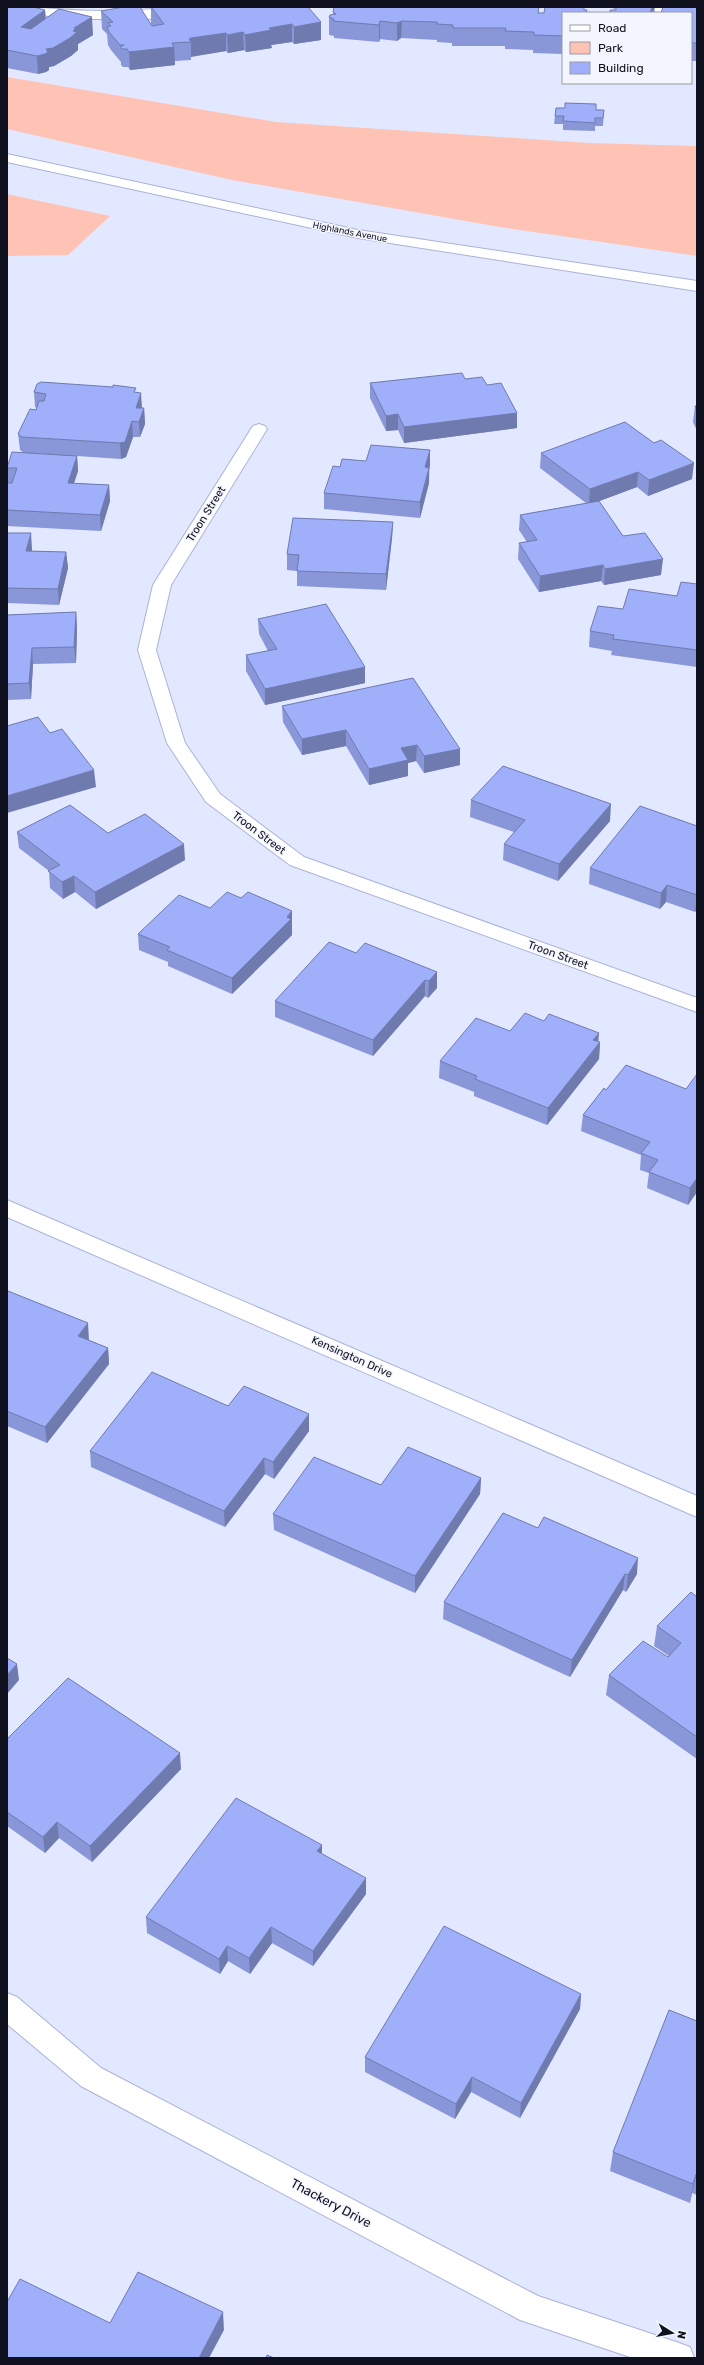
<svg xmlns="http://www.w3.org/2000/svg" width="704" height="2365" viewBox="0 0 704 2365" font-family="Rubik,sans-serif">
<rect width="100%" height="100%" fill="#e2e8ff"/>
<g fill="#fec3b4">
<polygon points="7,77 276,122 589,143 697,146 697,256 500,227 232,180 7,129"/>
<polygon points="7,194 110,216 68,255 7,256"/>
</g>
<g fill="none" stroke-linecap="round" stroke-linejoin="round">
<defs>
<g id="street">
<path d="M7 7C40 7 72 11 104 11 139 11 173 7 208 7L201 11 147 19H81L7 12Z"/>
<polygon points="641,7 697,7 697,15 648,11"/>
<polygon points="259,424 265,426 267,429 171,585 156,650 185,743 220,794 304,857 697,998 697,1012 290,865 206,802 167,743 138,650 153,585 251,429 253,426"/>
<polygon points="7,1200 697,1496 697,1517 7,1217"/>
<polygon points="7,1993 17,1997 101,2068 538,2296 679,2343 690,2347 694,2358 633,2358 520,2320 81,2086 7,2024"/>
</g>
<polygon id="secondary" points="7,154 358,230 697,281 697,291 358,238 7,162"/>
</defs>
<use href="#street" stroke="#aab3d7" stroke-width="2"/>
<use href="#secondary" stroke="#aab3d7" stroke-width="2"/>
<use href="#street" fill="#fff" fill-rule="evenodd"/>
<use href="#secondary" fill="#fff" fill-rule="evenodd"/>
</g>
<g fill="#8996d7">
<polygon points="7,7 45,10 46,19 93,35 78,44 78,50 71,56 54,66 49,67 49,70 46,72 38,74 7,68"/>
<polygon points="151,7 216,7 217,8 308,7 321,40 294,44 292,42 271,45 272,48 246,52 244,50 228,53 226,51 192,56 191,57 191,60 175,61 175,65 130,70 128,67 123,67 121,65 121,62 111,50 108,45 107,34 102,29 101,11 152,26 153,26 151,24"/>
<polygon points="697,7 697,61 691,61 691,13"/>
<polygon points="333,12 563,13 563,54 533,53 533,50 505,49 505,46 452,46 452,43 437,42 437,40 401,38 397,41 380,39 379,42 334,38 334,36 329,35 329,17 333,15"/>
<polygon points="565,108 604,110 603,126 595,126 595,131 563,130 563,124 554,124 555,116"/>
<polygon points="465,379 487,385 517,428 404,443 398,430 386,431 370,398 370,383"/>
<polygon points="34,392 136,393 142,408 144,408 145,424 140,437 133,437 126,457 121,459 77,456 78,471 74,483 109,485 110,501 101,531 7,526 7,483 8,483 7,466 23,452 20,450 18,434 36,410 37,408 35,407"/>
<polygon points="695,406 697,406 697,431 693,422"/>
<polygon points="430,450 429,483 420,518 324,509 324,493 340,467 366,461"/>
<polygon points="541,453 692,479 648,496 637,487 599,501 623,536 661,575 604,585 601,581 539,592 518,559 519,543 527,542 519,530 520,515 586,503 540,468"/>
<polygon points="393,522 392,538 386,590 297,586 297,571 287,570 287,554"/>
<polygon points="7,533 32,549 32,551 66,552 68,568 59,605 7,603"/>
<polygon points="697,584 697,667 611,655 612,651 589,647 590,631 623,609 677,596"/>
<polygon points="76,612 77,628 76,663 33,664 31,699 7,700 7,615"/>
<polygon points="258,619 365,683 265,705 246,671 246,655 268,651 259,634"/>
<polygon points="282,706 460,749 460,765 424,773 416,761 408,763 408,776 369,785 346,746 302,755 283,722"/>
<polygon points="471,800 610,821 558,881 503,860 504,844 514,832 470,817"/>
<polygon points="697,826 697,909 695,912 666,902 660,909 589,884 590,868"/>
<polygon points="17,832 108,833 185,860 96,909 75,892 63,899 50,888 49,871 19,848"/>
<polygon points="241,898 292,911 292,935 232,994 168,966 168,962 139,950 138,934 210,908"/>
<polygon points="356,953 437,972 437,988 428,998 425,996 373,1056 275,1017 275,1001"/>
<polygon points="510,1031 600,1042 599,1059 547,1125 474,1096 474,1092 439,1078 440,1061"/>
<polygon points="604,1088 697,1192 688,1205 647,1188 649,1173 640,1170 641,1155 581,1131 583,1115"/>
<polygon points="7,1292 89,1340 108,1348 109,1364 47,1443 7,1426"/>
<polygon points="228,1406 309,1431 274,1479 265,1474 225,1527 91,1467 90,1451"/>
<polygon points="481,1478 480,1494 415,1593 274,1530 273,1514 381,1485"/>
<polygon points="503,1513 637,1574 626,1592 623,1590 570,1677 443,1619 444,1602"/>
<polygon points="697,1597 697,1759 606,1695 609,1675 668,1657 669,1656 654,1646 657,1626"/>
<polygon points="7,1739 181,1769 92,1862 59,1838 45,1853 7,1826"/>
<polygon points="322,1845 322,1854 366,1894 313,1966 272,1943 250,1974 228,1961 220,1974 147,1933 146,1917"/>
<polygon points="581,1994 580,2009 520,2118 471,2092 455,2119 365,2072 365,2057"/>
<polygon points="697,2021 697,2195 692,2193 690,2203 610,2171 613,2152"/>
</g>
<g fill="#6f7aaf">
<polygon points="652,7 655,7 654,13 650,13"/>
<polygon points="45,10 46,28 22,45 21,27"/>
<polygon points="92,17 93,35 78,44 78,50 71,56 54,66 49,67 49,70 46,72 38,74 37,56 73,31 74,28"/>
<polygon points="380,21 380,39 379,42 379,25"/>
<polygon points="402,21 401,38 397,41 397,23"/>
<polygon points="321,22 321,40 294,44 294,27"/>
<polygon points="292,24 292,42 271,45 272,48 246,52 245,35 269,28"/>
<polygon points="243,32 244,50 228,53 227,35"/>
<polygon points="226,33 226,51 191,57 191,42 189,39 191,38"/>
<polygon points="174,47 175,65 130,70 129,52"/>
<polygon points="141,393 142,408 136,408"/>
<polygon points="144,408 145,424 140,437 139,422"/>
<polygon points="517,413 517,428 404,443 404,427"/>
<polygon points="398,414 398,430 386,431 386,416"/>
<polygon points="132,421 133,437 126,457 121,459 120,443"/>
<polygon points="430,450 430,466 425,483 425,467"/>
<polygon points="77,456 78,471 69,498 68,483"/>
<polygon points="694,463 692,479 648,496 649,480"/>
<polygon points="429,468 429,483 420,518 420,502"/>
<polygon points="638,472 637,487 589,505 590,489"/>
<polygon points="109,485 110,501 101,531 100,515"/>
<polygon points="393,522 392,538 386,590 386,574"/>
<polygon points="31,533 32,549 27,566 26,551"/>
<polygon points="66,552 68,568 59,605 58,589"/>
<polygon points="663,559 661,575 604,585 605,569"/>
<polygon points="603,565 601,581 539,592 540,576"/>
<polygon points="76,612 77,628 76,663 74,647"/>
<polygon points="32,648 33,664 31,699 29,683"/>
<polygon points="365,667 365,683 265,705 265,689"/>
<polygon points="346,730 346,746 302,755 302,739"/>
<polygon points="417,745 416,761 408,763 408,776 369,785 369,769 401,748"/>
<polygon points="460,749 460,765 424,773 424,756"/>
<polygon points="94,770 96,787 7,813 7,796"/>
<polygon points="611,804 610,821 558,881 559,864"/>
<polygon points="184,844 185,860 96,909 95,892"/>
<polygon points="74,876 75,892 63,899 62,882"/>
<polygon points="667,885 666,902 660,909 661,893"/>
<polygon points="697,895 697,909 695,912"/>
<polygon points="292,911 292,935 232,994 232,978"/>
<polygon points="437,972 437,988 428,998 429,981"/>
<polygon points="425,980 425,996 373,1056 373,1040"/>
<polygon points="599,1033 598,1045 600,1042 599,1059 547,1125 548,1108 593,1040"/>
<polygon points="697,1178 697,1192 688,1205 690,1188"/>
<polygon points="88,1323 89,1340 78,1336"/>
<polygon points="108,1348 109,1364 47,1443 45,1427"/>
<polygon points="309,1414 309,1431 274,1479 273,1462"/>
<polygon points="264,1458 265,1474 225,1527 224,1511"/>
<polygon points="481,1478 480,1494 415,1593 415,1576"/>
<polygon points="638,1558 637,1574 626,1592 628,1575"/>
<polygon points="625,1574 623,1590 570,1677 572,1660"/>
<polygon points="17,1664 19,1680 7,1694 7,1675"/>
<polygon points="180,1753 181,1769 92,1862 90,1846"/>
<polygon points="57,1822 59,1838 45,1853 43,1837"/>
<polygon points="322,1845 322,1861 317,1851"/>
<polygon points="366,1878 366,1894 313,1966 313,1951"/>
<polygon points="271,1927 272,1943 250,1974 249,1958"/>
<polygon points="227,1946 228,1961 220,1974 219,1959"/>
<polygon points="581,1994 580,2009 520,2118 521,2103"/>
<polygon points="472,2077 471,2092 455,2119 456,2104"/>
<polygon points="696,2174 692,2193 690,2203 693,2184"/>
<polygon points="223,2312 224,2330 209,2358 199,2358"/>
</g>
<g fill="#9faffa" stroke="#6f7aaf">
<polygon points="7,7 33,7 45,10 21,27 31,29 59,9 92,17 74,28 76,28 73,31 77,32 70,38 53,48 46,49 48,52 45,54 37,56 7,50"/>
<polygon points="124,7 140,7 152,26 164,24 151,7 216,7 217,8 220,7 308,7 321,22 294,27 292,24 269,28 271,30 245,35 243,32 227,35 226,33 191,38 189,39 191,42 172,43 174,47 129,52 127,49 122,49 120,47 124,45 120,45 109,32 107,27 111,26 108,23 113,22 101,11"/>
<polygon points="334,7 539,7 538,13 544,13 545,7 584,7 584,10 587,10 586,13 563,13 563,36 534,35 534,32 505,31 506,28 453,28 453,25 437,24 437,22 402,21 397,23 380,21 379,25 333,21 334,19 329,17 330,15 336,14 333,12"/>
<polygon points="614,7 652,7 650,13 606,13 610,13 610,10 616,10 616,8 613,8"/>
<polygon points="663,7 697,7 697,43 691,43 691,13 661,13"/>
<polygon points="565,103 596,104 596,110 604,110 603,118 595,118 595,123 563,121 564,116 555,116 556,108 565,108"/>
<polygon points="462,373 465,379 482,377 487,385 501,383 517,413 404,427 398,414 386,416 370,383"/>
<polygon points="41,382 113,387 113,385 136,388 134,392 141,393 136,408 144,408 139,422 132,421 125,442 120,443 22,437 18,434 30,409 36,410 39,401 44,401 46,394 34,392 37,384"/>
<polygon points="695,406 697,406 697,412"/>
<polygon points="625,422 654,443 661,440 694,463 649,480 638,472 590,489 541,453"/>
<polygon points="371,445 430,450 425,467 429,468 420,502 324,493 333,466 340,467 342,459 366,461"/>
<polygon points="12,452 77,456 68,483 109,485 100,515 7,510 7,483 12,483 17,468 7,468"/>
<polygon points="599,501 623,536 645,533 663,559 605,569 603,565 540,576 519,543 537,540 520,515"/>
<polygon points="293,518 393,522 386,574 297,571 299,555 287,554"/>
<polygon points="7,533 31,533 26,551 66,552 58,589 7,588"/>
<polygon points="681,582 697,584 697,650 613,639 614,635 590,631 598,606 623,609 629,589 677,596"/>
<polygon points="326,604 365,667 265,689 246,655 277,649 258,619"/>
<polygon points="76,612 74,647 32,648 29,683 7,684 7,615"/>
<polygon points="413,678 460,749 424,756 417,745 401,748 408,760 369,769 346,730 302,739 282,706"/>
<polygon points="38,717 50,733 62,729 94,770 7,796 7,726"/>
<polygon points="503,766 611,804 559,864 504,844 525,820 471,800"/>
<polygon points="70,805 108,833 145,814 184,844 95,892 74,876 62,882 48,871 60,865 17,832"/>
<polygon points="640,806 697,826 697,895 667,885 661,893 590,868"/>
<polygon points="227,892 241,898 248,892 292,911 287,917 291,919 232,978 167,950 170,947 138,934 179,895 210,908"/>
<polygon points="329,942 356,953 365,943 437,972 429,981 425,980 373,1040 275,1001"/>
<polygon points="525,1013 544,1021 549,1014 599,1033 593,1040 600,1042 548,1108 475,1079 477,1076 440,1061 476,1018 510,1031"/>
<polygon points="626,1065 686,1089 697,1074 697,1178 690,1188 649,1172 658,1160 641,1153 650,1142 583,1115 604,1088 606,1090"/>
<polygon points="8,1291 88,1323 78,1336 108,1348 45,1427 7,1411 7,1292"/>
<polygon points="152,1372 228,1406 244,1386 309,1414 273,1462 264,1458 224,1511 90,1451"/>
<polygon points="408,1447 481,1478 415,1576 273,1514 314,1457 381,1485"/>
<polygon points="503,1513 538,1528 544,1517 638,1558 628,1575 625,1574 572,1660 444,1602"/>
<polygon points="691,1592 697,1597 697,1737 609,1675 643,1641 668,1657 681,1643 657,1626"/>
<polygon points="7,1658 17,1664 7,1675"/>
<polygon points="68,1678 180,1753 90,1846 57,1822 43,1837 7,1812 7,1739"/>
<polygon points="236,1798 322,1845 317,1851 366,1878 313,1951 271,1927 249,1958 227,1946 219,1959 146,1917"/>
<polygon points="444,1926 581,1994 521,2103 472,2077 456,2104 365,2057"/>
<polygon points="669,2010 697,2021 697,2175 696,2174 693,2184 613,2152"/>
<polygon points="138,2272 223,2312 199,2358 7,2358 7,2302 20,2279 110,2323"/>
<polygon points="267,2355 274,2358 266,2358"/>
</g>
<g text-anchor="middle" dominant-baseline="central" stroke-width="3" stroke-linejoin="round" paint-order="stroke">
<g font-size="9" fill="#0f121e" stroke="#f4f6fe">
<text transform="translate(350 232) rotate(11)">Highlands Avenue</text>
</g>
<g font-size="11" fill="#0f121e" stroke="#f4f6fe">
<text transform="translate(206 514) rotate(-58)">Troon Street</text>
<text transform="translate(259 833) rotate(37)">Troon Street</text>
<text transform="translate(558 955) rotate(20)">Troon Street</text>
<text transform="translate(352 1357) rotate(24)">Kensington Drive</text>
</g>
<g font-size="13" fill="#0f121e" stroke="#f4f6fe">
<text transform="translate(331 2203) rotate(28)">Thackery Drive</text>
</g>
</g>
<rect width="704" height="2365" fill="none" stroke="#0f121e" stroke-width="16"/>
<rect x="562" y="12" width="130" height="72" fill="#f4f6fe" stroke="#989ba4"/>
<rect x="570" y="25" width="20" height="6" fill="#ffffff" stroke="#989ba4"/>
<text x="598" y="32" font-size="12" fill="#0f121e">Road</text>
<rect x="570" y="42" width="20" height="12" fill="#fec3b4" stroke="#989ba4"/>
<text x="598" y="52" font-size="12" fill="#0f121e">Park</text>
<rect x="570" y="62" width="20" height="12" fill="#9faffa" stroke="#989ba4"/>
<text x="598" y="72" font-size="12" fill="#0f121e">Building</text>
<g transform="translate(672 2333) rotate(101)" stroke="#f4f6fe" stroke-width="3" paint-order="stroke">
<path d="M0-3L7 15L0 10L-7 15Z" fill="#0f121e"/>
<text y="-6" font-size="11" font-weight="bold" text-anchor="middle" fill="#0f121e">N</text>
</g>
</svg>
